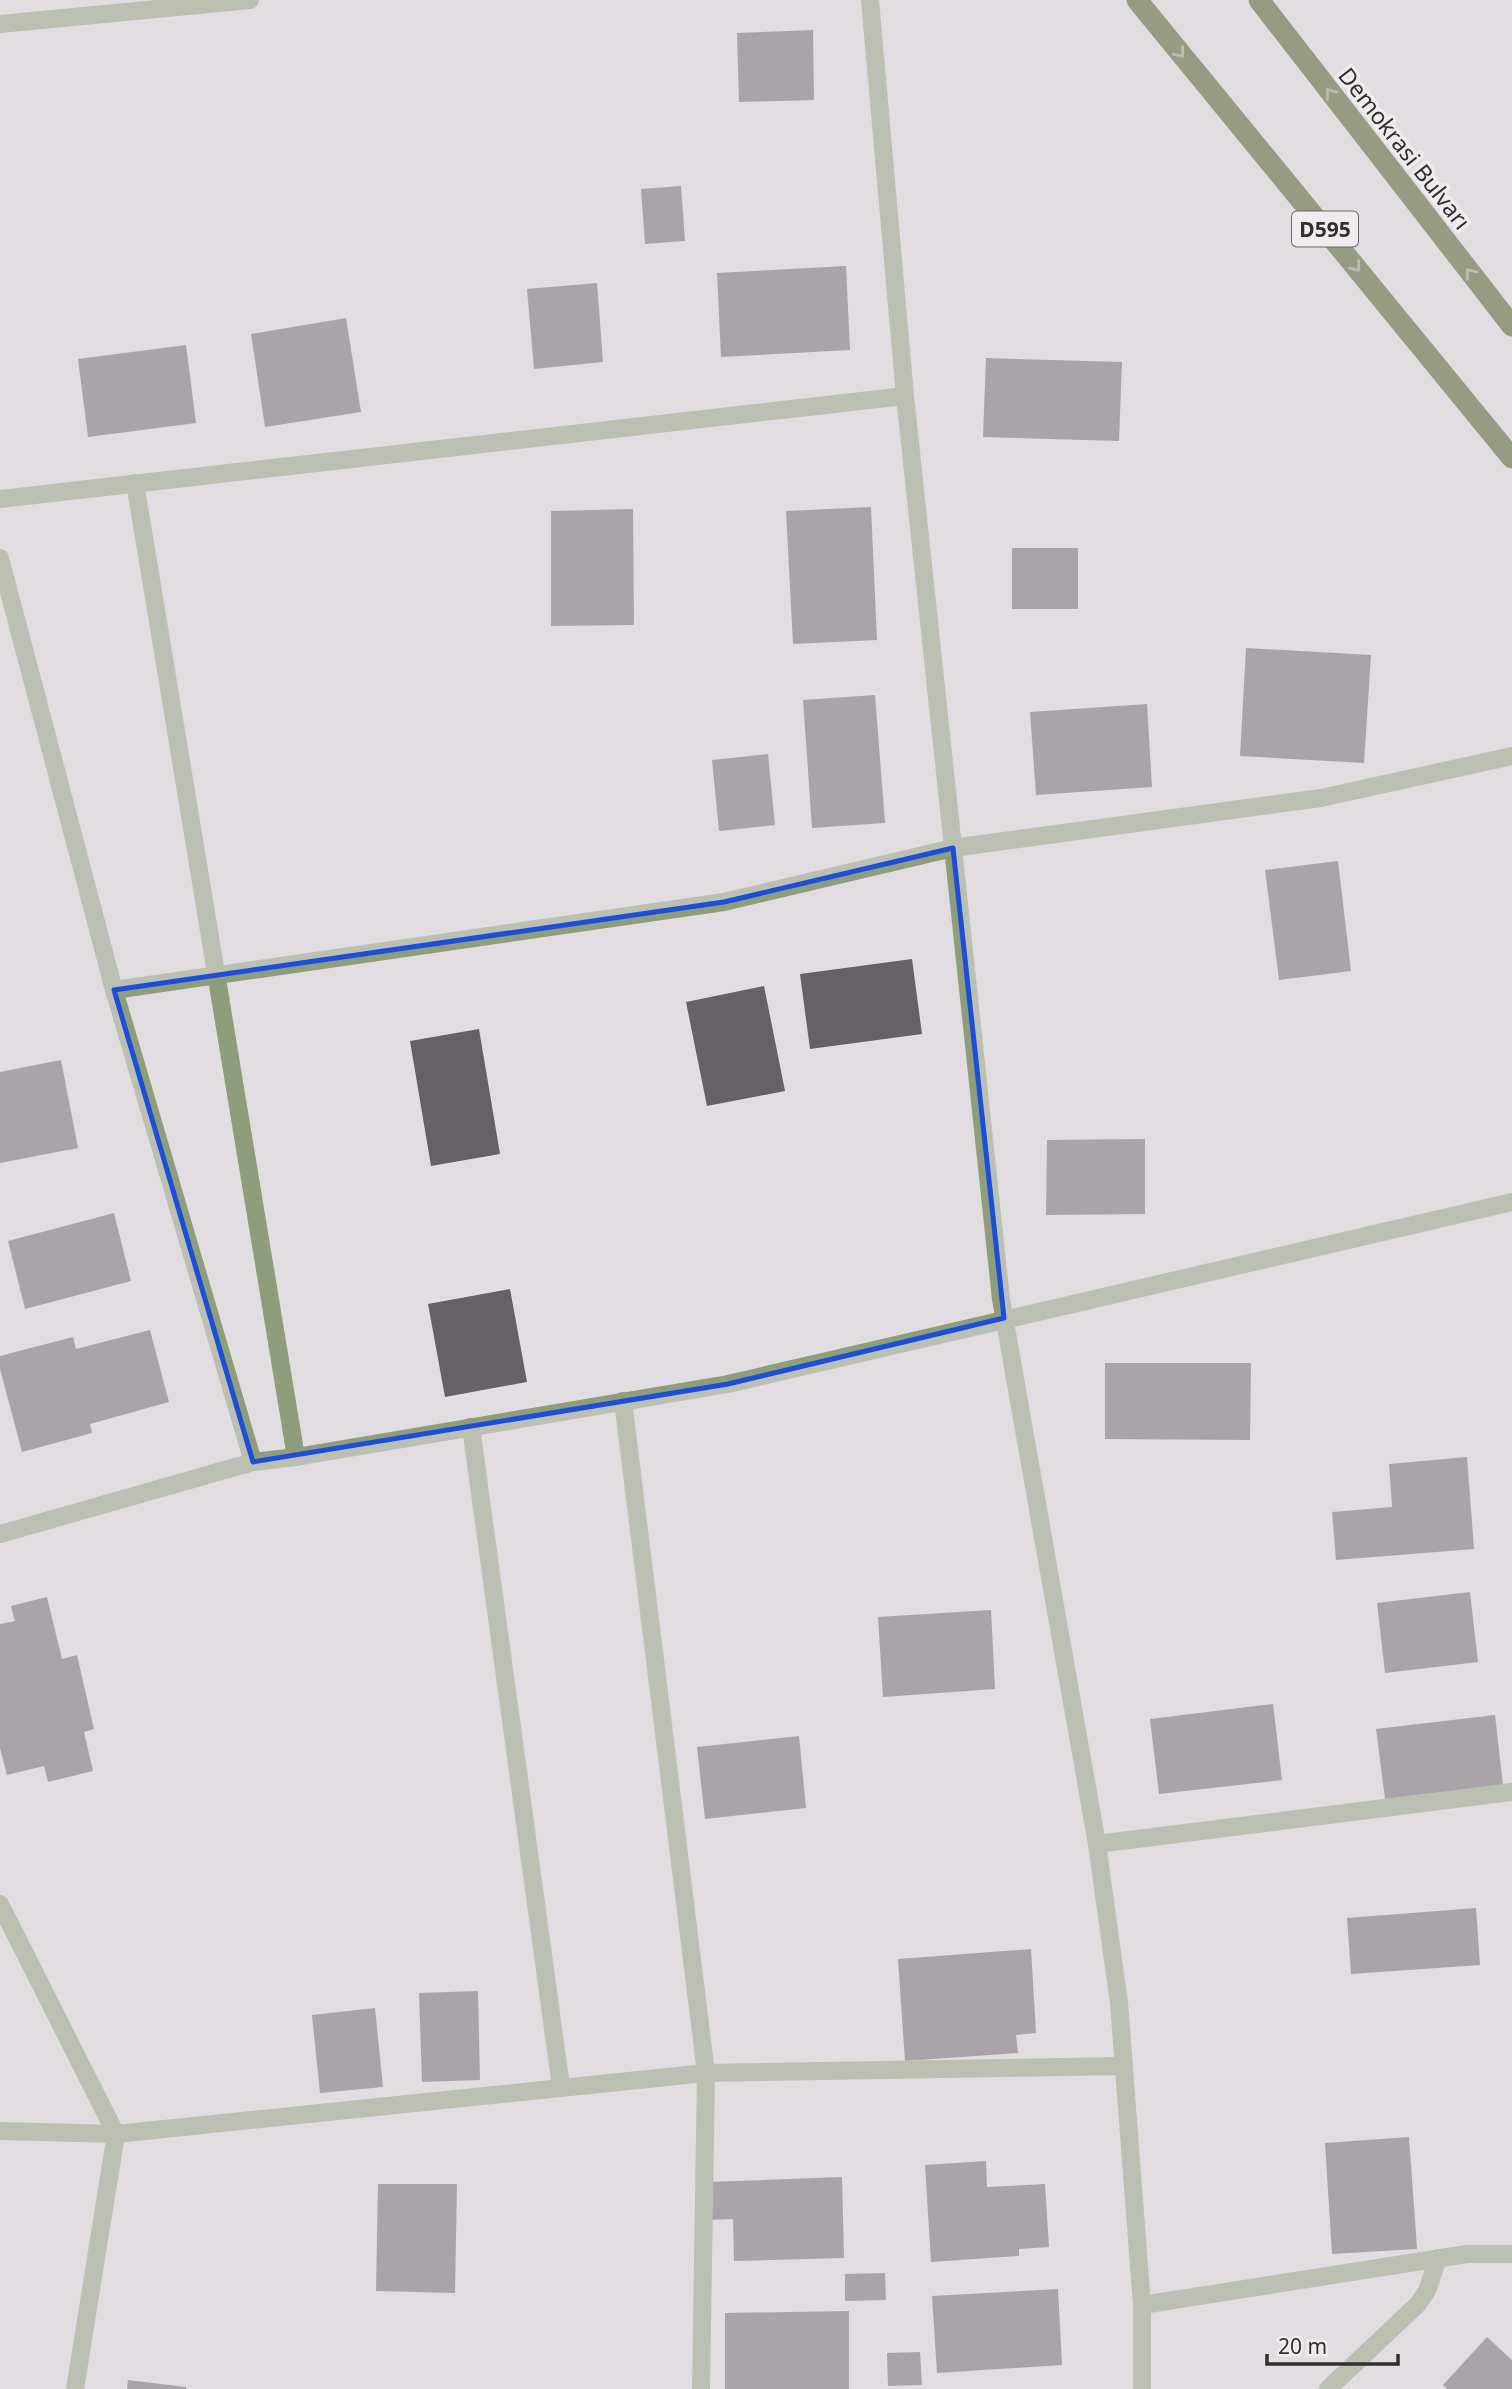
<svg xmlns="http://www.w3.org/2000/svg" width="1512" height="2389" viewBox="0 0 1512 2389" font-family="'Noto Sans',sans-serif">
<rect width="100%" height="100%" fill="#e2dde1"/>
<g fill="#656164">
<polygon points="813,30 814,100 739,102 737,33"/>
<polygon points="681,186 685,241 645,244 641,189"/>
<polygon points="846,266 850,350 721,357 717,273"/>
<polygon points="597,283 603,362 534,369 527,289"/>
<polygon points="346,318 361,412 265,427 251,334"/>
<polygon points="186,345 196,423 88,437 78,359"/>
<polygon points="986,358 1122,362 1119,441 983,437"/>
<polygon points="871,507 877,640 793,644 786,511"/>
<polygon points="633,509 634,625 551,626 551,511"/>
<rect x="1012" y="548" width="66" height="61"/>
<polygon points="1246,648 1371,655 1364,763 1240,756"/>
<polygon points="875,695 885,823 812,828 803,700"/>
<polygon points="1147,704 1152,787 1036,795 1030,712"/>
<polygon points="768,754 775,825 719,831 712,760"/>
<polygon points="1338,861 1351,971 1279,980 1265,870"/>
<polygon points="912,959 922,1034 810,1049 800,974"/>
<polygon points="764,986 785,1091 707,1106 686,1002"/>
<polygon points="479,1029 500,1154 431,1166 410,1041"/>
<polygon points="61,1060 78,1148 0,1163 0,1072"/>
<polygon points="1145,1139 1145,1214 1046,1215 1047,1140"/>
<polygon points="114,1213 131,1281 25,1309 8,1241"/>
<polygon points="510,1289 527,1382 445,1397 428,1304"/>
<polygon points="150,1330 169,1402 90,1424 92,1433 22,1452 0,1369 0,1356 73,1337 76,1349"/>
<polygon points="1105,1363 1251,1363 1250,1440 1105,1439"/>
<polygon points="1467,1457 1474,1549 1336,1560 1332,1512 1392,1507 1389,1464"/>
<polygon points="1470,1592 1478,1662 1385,1673 1377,1603"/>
<polygon points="47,1597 62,1659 77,1655 94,1729 84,1732 93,1771 48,1782 44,1766 7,1775 0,1748 0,1624 15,1621 11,1606"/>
<polygon points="991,1610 995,1689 883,1697 878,1617"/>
<polygon points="1273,1704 1282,1780 1159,1794 1150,1719"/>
<polygon points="1495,1715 1503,1785 1385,1799 1376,1729"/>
<polygon points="799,1736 806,1808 705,1819 697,1747"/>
<polygon points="1476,1908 1480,1965 1351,1974 1347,1918"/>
<polygon points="1031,1949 1036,2033 1016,2035 1018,2053 905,2061 898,1959"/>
<polygon points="478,1991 480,2080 422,2082 419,1993"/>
<polygon points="375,2008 383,2087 320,2093 312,2015"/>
<polygon points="1409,2137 1417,2249 1332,2254 1325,2143"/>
<polygon points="986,2161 987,2187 1045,2184 1049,2247 1019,2249 1019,2256 931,2262 925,2165"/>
<polygon points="842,2177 844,2258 734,2261 733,2219 709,2220 708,2182"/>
<polygon points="378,2184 457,2184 455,2293 376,2291"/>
<polygon points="885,2273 886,2300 845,2301 845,2274"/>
<polygon points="1058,2289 1062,2365 937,2373 932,2296"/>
<polygon points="849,2311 849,2389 725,2389 725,2313"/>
<polygon points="1487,2337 1512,2360 1512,2389 1447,2389 1443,2385"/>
<polygon points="920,2352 922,2385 888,2386 887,2353"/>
<polygon points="128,2380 186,2387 186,2389 127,2389"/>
</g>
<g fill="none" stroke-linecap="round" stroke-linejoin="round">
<g stroke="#8e9d7b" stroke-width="18">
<polyline points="870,0 905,396 1001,1299 1097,1844 1119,2003 1142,2305 1142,2389"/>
<polyline points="0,24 250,0"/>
<polyline points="135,483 296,1457"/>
<polyline points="0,499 905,396"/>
<polyline points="0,558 114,990 253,1462"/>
<polyline points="114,990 724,902 953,848 1321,798 1512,756"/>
<polyline points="623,1401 706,2073 701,2389"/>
<polyline points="471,1427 561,2087"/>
<polyline points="0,1534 253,1462 296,1457 728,1384 1512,1202"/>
<polyline points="1097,1844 1512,1792"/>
<polyline points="0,1904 116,2134 75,2389"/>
<polyline points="0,2131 116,2134 706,2073 1124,2066"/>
<polyline points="1142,2305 1467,2254 1512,2254"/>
<polyline points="1328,2389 1418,2304 1427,2291 1438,2258"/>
</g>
<g stroke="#394f0f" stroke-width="21">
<polyline points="1137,0 1512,458"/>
<polyline points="1259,0 1512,326"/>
</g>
</g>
<defs><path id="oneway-chevron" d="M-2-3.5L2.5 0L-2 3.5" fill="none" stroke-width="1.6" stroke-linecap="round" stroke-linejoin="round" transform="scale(1.75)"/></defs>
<g stroke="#8b9573">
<use href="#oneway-chevron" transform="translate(1180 53) rotate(51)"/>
<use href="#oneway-chevron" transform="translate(1330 93) rotate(-127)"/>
<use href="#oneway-chevron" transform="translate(1356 267) rotate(51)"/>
<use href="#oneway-chevron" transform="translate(1470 273) rotate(-128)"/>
</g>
<path d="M0 0H1512V2389H0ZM953 848 1004 1318 728 1384 253 1462 114 990 724 902Z" fill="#e2dde1" fill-opacity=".55" fill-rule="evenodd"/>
<path fill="none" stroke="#1d4ed8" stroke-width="5" stroke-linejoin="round" d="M953 848 1004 1318 728 1384 253 1462 114 990 724 902Z"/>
<g text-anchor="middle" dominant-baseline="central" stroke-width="7" stroke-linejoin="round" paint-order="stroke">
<rect fill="#efebee" stroke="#6a6769" stroke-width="2" x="1292" y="211.5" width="66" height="35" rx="5"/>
<g font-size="21" font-weight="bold" fill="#312f30">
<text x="1325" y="229">D595</text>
</g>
<g font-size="23" fill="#312f30" stroke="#efebee">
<text transform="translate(1405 148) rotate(52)">Demokrasi Bulvarı</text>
</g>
</g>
<path d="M1267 2354v10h131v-10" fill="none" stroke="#312f30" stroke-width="3.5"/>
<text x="1278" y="2354" font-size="21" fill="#312f30" stroke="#efebee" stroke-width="5" paint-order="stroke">20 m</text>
</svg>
